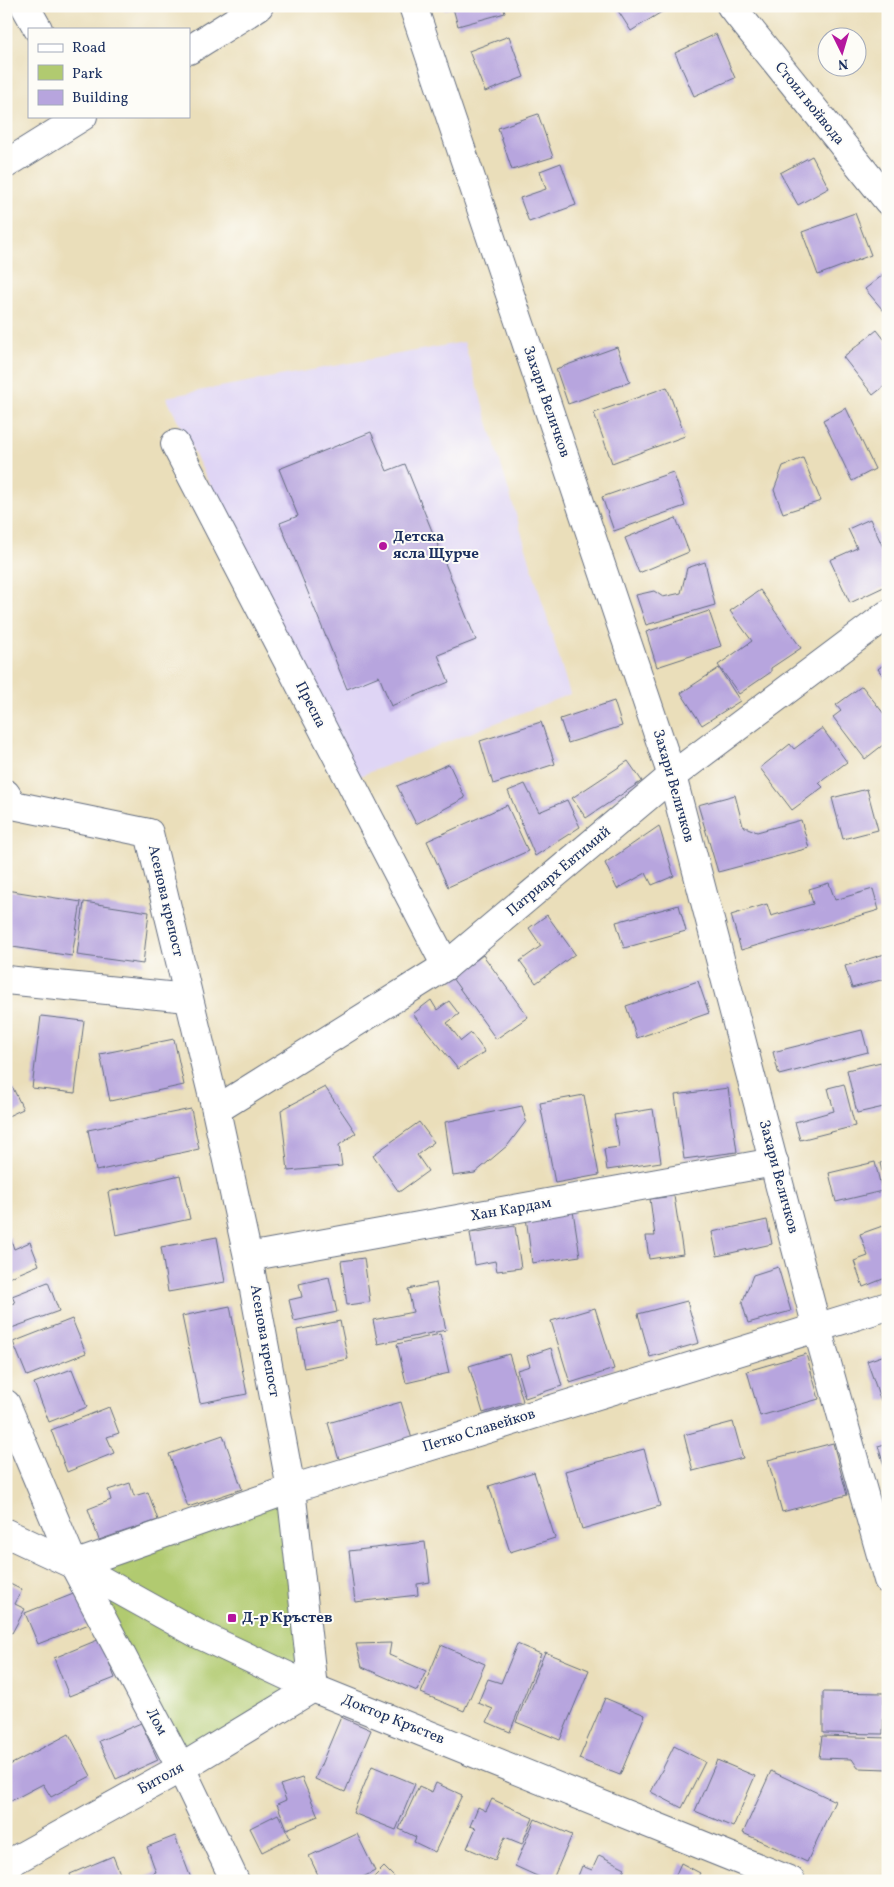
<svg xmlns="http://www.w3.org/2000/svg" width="894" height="1887" viewBox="0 0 894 1887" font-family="Vollkorn,serif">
<rect width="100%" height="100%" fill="#fdfcf7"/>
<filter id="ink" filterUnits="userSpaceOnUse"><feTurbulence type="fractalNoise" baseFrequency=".02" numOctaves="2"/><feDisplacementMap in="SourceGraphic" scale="10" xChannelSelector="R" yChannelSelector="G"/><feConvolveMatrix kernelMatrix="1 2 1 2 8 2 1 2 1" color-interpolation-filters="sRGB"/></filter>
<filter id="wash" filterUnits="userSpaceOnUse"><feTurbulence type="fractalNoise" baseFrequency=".0096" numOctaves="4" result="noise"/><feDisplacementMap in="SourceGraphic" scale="20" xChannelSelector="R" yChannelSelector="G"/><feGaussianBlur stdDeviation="1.12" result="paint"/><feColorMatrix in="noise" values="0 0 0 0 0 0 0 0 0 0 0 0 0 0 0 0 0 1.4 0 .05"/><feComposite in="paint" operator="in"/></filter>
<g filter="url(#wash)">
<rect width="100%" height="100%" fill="#eadeba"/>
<polygon fill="#dfd5f5" points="464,342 570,694 357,777 166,397"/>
<polygon fill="#b1ca70" stroke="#667c67" points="291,1489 313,1688 181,1768 74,1565"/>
<g id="blocks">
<g fill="#b7a5de">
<polygon points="443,6 503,6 505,13 458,26 453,8 444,10"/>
<polygon points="615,6 671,6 631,31"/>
<polygon points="716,34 735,78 694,96 675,53"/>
<polygon points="509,36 524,77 485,92 469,51"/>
<polygon points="538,114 553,157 512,170 498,128"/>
<polygon points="812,156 829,188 798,205 780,173"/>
<polygon points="561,163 576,205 529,222 520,198 546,189 540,171"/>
<polygon points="855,213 871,255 818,275 802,232"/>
<polygon points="888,271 888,316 865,289"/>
<polygon points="877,330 888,344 888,383 873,395 843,357"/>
<polygon points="617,347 630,382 568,404 556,369"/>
<polygon points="667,387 685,436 612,463 594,413"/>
<polygon points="846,408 875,469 852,481 823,420"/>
<polygon points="371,432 387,471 405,464 476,640 438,655 449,682 391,706 379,676 347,689 280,523 298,516 279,469"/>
<polygon points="803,458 821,501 783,513 774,490 783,466"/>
<polygon points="673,472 685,506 614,531 602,497"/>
<polygon points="676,518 689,552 639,573 625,538"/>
<polygon points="870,519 888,558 888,585 850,603 830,560 857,548 848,529"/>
<polygon points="705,562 715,605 646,625 636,595 654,591 663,597 681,593 687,568"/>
<polygon points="760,590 801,648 771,668 771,672 739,694 718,665 752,641 730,611"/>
<polygon points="709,611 721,646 657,667 646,632"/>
<polygon points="888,661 888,683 878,669"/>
<polygon points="719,668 740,701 702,725 681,693"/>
<polygon points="862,686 888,719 888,741 865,759 833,717 841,711 836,705"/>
<polygon points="614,701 622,726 568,743 560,719"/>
<polygon points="541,722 555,764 493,784 480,741"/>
<polygon points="822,728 847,762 819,783 823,787 792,810 760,768 790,744 794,749"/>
<polygon points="628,761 642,781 586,818 572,798"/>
<polygon points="449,764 465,798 416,824 397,786"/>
<polygon points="525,784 539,812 567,800 580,827 535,856 508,791"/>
<polygon points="867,789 878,830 843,839 832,798"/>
<polygon points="735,795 743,826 757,832 801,820 809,848 718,872 698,805"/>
<polygon points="507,805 528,851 448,887 427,841"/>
<polygon points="659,826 674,876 652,885 646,873 617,889 605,863"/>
<polygon points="829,883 835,900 873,889 879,910 741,950 731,915 767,904 771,916 813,904 809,889"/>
<polygon points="6,890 81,902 72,956 6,946"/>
<polygon points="84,902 149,912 143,964 77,955"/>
<polygon points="679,905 686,931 624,948 616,922"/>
<polygon points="547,915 575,954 536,983 520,961 541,946 529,928"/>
<polygon points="888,953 888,978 852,988 845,966"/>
<polygon points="483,955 528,1017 496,1039 452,978"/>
<polygon points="698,981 709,1013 637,1038 626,1006"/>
<polygon points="431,1000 437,1010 449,1001 459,1014 447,1023 461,1041 471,1033 485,1052 458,1069 413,1014"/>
<polygon points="41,1016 84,1021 75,1093 32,1088"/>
<polygon points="862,1030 868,1052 779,1075 773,1052"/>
<polygon points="174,1039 184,1085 110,1101 100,1054"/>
<polygon points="881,1062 888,1093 888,1106 857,1113 847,1070"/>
<polygon points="844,1084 855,1126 800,1140 795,1122 834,1111 828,1088"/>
<polygon points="325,1087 356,1133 339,1145 342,1166 288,1171 281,1110"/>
<polygon points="13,1088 23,1109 6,1117 6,1091"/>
<polygon points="728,1088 737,1152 684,1159 675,1095"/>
<polygon points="584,1095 599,1175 555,1183 540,1103"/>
<polygon points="522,1106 526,1121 508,1145 475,1173 453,1176 445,1122"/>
<polygon points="191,1109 199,1149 96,1171 88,1130"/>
<polygon points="653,1109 661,1162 607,1170 604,1149 619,1147 614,1115"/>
<polygon points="419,1122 434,1142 417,1155 428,1171 399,1192 373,1155"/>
<polygon points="888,1161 888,1188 886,1188 880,1163"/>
<polygon points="875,1162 882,1191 836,1202 829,1173"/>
<polygon points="180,1175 190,1219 116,1235 108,1192"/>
<polygon points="674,1196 683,1254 649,1259 646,1236 655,1236 650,1199"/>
<polygon points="573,1211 580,1256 532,1263 526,1217"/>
<polygon points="767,1220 772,1244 717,1256 712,1232"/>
<polygon points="888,1224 888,1277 863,1287 854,1261 868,1256 860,1234"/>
<polygon points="515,1226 521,1268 497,1271 495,1261 475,1265 470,1233"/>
<polygon points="10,1237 14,1249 30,1242 39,1265 6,1279 6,1239"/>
<polygon points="217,1237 225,1282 168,1292 161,1247"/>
<polygon points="364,1258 370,1302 347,1305 341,1261"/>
<polygon points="778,1267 791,1311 748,1323 742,1303 753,1275"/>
<polygon points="329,1277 337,1312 294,1321 289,1300 302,1297 299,1284"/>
<polygon points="48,1282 59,1311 6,1330 6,1306 15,1303 12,1296"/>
<polygon points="436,1283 446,1330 378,1344 373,1320 413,1312 408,1289"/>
<polygon points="687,1301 699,1343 650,1357 638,1314"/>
<polygon points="230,1306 247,1394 200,1403 182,1316"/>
<polygon points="595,1308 614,1369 570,1383 551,1321"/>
<polygon points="72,1319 86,1353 27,1376 13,1342"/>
<polygon points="340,1321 348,1359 304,1368 297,1330"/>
<polygon points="440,1334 449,1373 406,1383 397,1344"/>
<polygon points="551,1348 562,1386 525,1398 517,1370 530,1366 527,1356"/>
<polygon points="509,1354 523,1401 483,1413 469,1366"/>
<polygon points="806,1354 819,1399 760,1416 747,1371"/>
<polygon points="888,1354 888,1399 881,1401 867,1361"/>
<polygon points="72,1369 87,1407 49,1422 34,1383"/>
<polygon points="401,1402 412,1439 339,1460 328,1423"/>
<polygon points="109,1407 119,1433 107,1437 114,1453 67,1472 51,1430"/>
<polygon points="733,1422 743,1458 693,1471 684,1435"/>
<polygon points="223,1435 242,1489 188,1507 169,1454"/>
<polygon points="833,1443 847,1495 782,1512 768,1460"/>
<polygon points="888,1443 888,1475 887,1475 878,1446"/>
<polygon points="644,1449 660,1506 582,1529 565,1471"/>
<polygon points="534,1472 555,1538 510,1552 489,1486"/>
<polygon points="130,1483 134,1496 148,1492 158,1520 99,1540 88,1509 111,1500 108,1490"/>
<polygon points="425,1542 430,1582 417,1584 418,1595 355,1602 349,1551"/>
<polygon points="6,1582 22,1590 15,1604 25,1609 12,1633 6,1630"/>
<polygon points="76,1593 89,1624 38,1644 25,1613"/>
<polygon points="100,1639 115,1678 69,1696 54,1658"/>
<polygon points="391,1643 389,1655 426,1671 417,1691 362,1667 356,1644"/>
<polygon points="517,1644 541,1654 510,1732 487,1722 493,1709 478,1703 488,1679 501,1683"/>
<polygon points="441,1645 485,1664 464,1711 421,1693"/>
<polygon points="545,1652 589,1670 560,1740 516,1722"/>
<polygon points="823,1692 884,1693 883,1734 823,1733"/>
<polygon points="605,1698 645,1715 620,1775 579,1759"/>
<polygon points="341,1717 371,1730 345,1792 315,1779"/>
<polygon points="141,1723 158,1760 116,1779 99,1741"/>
<polygon points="69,1734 91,1776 51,1797 43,1784 7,1803 6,1767"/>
<polygon points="822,1736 888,1738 888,1769 858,1768 852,1759 819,1758"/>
<polygon points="674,1746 705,1762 682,1808 651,1792"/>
<polygon points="717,1760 755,1776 733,1827 695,1811"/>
<polygon points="372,1766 415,1784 396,1830 353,1813"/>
<polygon points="771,1771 835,1801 807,1862 743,1833"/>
<polygon points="302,1778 318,1816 287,1829 277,1804 286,1800 280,1785"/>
<polygon points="436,1783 462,1795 435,1852 414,1842 416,1837 399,1829 419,1786 432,1792"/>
<polygon points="492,1799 533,1818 522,1844 505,1837 495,1860 467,1848 476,1828 470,1826 478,1807 486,1811"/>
<polygon points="278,1814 290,1838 262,1852 250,1828"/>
<polygon points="535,1819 572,1835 552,1881 548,1881 515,1866"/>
<polygon points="357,1834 375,1871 355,1881 321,1881 309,1856"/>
<polygon points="175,1836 192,1881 143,1881 141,1878 156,1872 147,1847"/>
<polygon points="599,1855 625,1868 620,1881 576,1881 582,1866 592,1870"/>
<polygon points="113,1856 123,1881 72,1881 70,1874"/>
<polygon points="681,1863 700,1873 696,1881 673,1881"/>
<polygon points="384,1867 398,1881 370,1881"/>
</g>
</g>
</g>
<g filter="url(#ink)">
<use href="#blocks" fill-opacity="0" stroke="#636c7e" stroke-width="1"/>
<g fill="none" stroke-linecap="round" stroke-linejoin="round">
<defs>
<g id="minor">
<polyline points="25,6 38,29"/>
<polyline points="413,6 672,776 817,1328 888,1580"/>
<polyline points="731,6 888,201"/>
<polyline points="189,50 259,6"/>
<polyline points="6,164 83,116"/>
<polyline points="175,444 446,966"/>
<polyline points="6,794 13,805 149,833 216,1110 248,1257 291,1489 313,1688"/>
<polyline points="6,980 188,998"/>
<polyline points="216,1110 446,966 672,776 888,614"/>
<polyline points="248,1257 774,1162"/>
<polyline points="6,1404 74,1565 181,1768 235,1881"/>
<polyline points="6,1533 74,1565 198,1634 313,1688 791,1881"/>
<polyline points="74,1565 291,1489 888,1306"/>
<polyline points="6,1865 181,1768 313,1688"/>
</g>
</defs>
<use href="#minor" stroke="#636c7e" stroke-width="30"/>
<use href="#minor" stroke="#fff" stroke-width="28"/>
</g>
</g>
<g fill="#b5179e" stroke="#fdfcf7" stroke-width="2">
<circle cx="383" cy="546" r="5"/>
<rect x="227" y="1613" width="10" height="10" rx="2.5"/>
</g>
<g text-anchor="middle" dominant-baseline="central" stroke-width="4" stroke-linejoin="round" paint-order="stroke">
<g font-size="15" fill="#1b2f5e" stroke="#fdfcf7">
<text transform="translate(809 104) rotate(51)">Стоил войвода</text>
<text transform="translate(546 402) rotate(71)">Захари Величков</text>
<text transform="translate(310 705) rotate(63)">Преспа</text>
<text transform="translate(673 786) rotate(74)">Захари Величков</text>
<text transform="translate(559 872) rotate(-40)">Патриарх Евтимий</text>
<text transform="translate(165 901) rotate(77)">Асенова крепост</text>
<text transform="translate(778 1177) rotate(75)">Захари Величков</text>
<text transform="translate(511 1210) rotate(-10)">Хан Кардам</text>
<text transform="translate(264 1341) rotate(80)">Асенова крепост</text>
<text transform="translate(479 1431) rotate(-17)">Петко Славейков</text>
<text transform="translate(393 1720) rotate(22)">Доктор Кръстев</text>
<text transform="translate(156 1722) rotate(62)">Лом</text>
<text transform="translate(161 1779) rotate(-29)">Битоля</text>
</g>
<g font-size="15" font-weight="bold" fill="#1b2f5e" stroke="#fdfcf7" text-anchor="start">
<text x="393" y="537">Детска<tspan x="393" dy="17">ясла Щурче</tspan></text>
<text x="242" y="1618">Д-р Кръстев</text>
</g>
</g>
<rect width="894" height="1887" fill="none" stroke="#fdfcf7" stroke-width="25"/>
<rect x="28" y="28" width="162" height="90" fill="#fdfcf7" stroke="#a3aaba"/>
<rect x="38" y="44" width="25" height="8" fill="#ffffff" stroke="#a3aaba"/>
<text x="72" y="52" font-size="15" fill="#1b2f5e">Road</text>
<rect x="38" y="65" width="25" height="15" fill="#b1ca70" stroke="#a3aaba"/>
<text x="72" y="78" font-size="15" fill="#1b2f5e">Park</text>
<rect x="38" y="90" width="25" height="15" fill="#b7a5de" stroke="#a3aaba"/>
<text x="72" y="102" font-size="15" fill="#1b2f5e">Building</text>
<g transform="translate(842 52) rotate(175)"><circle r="24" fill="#fdfcf7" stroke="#a3aaba"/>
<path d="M0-4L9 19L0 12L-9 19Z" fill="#b5179e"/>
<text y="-8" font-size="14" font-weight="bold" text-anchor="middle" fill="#1b2f5e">N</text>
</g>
</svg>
